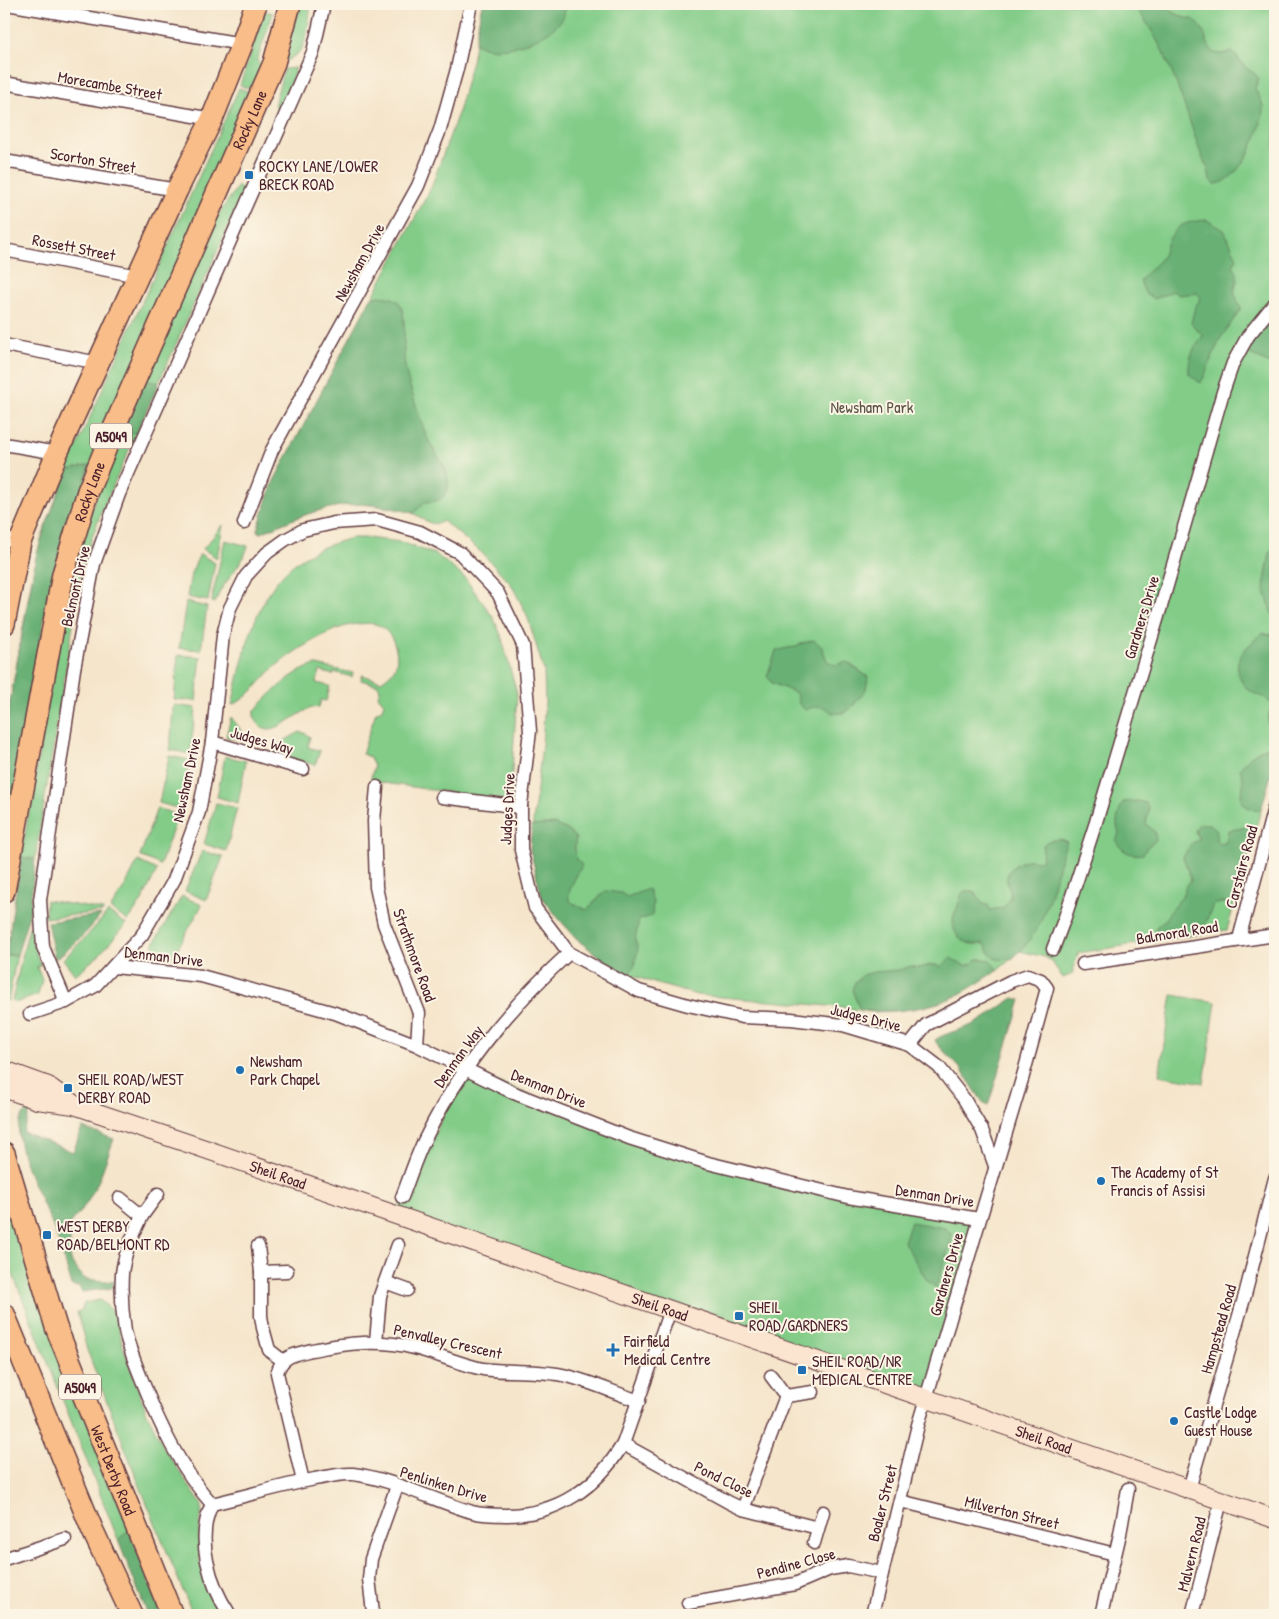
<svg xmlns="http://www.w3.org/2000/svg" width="1279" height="1619" viewBox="0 0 1279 1619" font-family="'Patrick Hand',sans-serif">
<rect width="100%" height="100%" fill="#fcf5e5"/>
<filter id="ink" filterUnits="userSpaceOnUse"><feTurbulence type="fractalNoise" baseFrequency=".02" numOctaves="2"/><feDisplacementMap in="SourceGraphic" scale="10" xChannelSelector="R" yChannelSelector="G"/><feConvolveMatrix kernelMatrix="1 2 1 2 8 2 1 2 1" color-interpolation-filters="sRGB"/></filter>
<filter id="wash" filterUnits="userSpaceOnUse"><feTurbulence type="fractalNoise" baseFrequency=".0096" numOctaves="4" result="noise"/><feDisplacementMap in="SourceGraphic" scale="20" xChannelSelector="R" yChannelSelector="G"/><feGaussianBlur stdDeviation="1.12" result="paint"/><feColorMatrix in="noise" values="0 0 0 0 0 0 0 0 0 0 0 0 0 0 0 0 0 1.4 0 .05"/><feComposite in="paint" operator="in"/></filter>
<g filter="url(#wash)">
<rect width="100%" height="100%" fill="#f5e5cb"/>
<g fill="#82cc88" stroke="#66765a">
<path d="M300 4H311C309 16 308 45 298 53 293 57 287 61 282 64Z"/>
<path d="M482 4H1275V760L1227 930 1078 953 1072 974 1063 978 1052 962 1045 957 1020 951 997 971 956 996 926 1006 892 1011 871 1012 841 1007 697 995 657 984 628 974 604 960 579 941 560 920 542 897 530 849 542 745 545 701 544 671 527 615 511 584 481 552 443 521C431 529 423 517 412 513 403 509 389 508 379 506 339 498 297 517 261 533L257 531 274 481 431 188 457 116 472 61Z"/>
<polygon points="265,11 273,13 257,61 261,65 253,88 249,89 240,85"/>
<polygon points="296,68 283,104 281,108 277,108 274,105 284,69"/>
<polygon points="239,88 252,93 56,564 46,609 19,761 4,736 27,605 36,557 45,528 72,457"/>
<polygon points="238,186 245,189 104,506 92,537 81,576 35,859 21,857 66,598 94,502 213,223"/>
<polygon points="223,525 217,558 203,549"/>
<path d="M351 538H367L401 542 437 555 465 578 493 617 501 635 517 694 510 801 370 781 374 767 370 757 362 754 376 712 382 709 384 703 378 696 380 689 378 685 361 680 362 675 381 681C387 677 394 672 396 664 400 649 390 628 375 624 363 622 348 625 337 629 319 636 289 654 275 667 262 678 249 699 232 705 245 650 256 581 311 553 324 546 338 542 351 538Z"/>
<polygon points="225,540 248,546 244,557 220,591 215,603 212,602 213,593"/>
<polygon points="200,554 215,563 208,601 187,597 191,573"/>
<polygon points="186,602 207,607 201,650 179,648"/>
<polygon points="178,655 201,657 196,701 174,700"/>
<path d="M316 665 353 673 352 677 334 672 333 675 320 671 316 683 330 686 326 701 321 700 319 707C298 706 268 750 254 716V712L258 707C275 690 292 671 316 665Z"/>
<polygon points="175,705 196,708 190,754 170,750 173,708"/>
<polygon points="231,717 250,742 226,737"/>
<polygon points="300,732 305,733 310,737 308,747 320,751 315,765 274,753 282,742"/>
<polygon points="169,756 190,760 180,809 159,803"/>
<polygon points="225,756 246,761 238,803 217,797"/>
<polygon points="216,803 237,808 226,851 204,844"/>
<polygon points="157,808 178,815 160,865 140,856"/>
<polygon points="202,851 223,857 206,900 185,891"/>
<polygon points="138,861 157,870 142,901 128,921 110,909 124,888"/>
<polygon points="182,896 202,905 173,957 159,955 154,951 154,943"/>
<polygon points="46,900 103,910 103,912 45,918"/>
<polygon points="108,912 126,924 99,955 75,975 63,959 86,937"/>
<polygon points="29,927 31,927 33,945 41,965 37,967 42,980 38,995 15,1003 12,1000"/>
<polygon points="6,955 17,955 8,1001 4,1000"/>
<polygon points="1172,995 1216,1002 1204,1083 1159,1075"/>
<polygon points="466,1070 708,1163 979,1219 926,1399 395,1215"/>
<polygon points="4,1190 11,1219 36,1288 129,1530 148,1615 4,1252"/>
<polygon points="100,1300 115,1313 123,1346 146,1411 165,1450 202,1505 199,1538 200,1562 212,1595 222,1615 193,1615 137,1479 87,1350 77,1312 82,1310 84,1303"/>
</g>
<g fill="#69b074" stroke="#5a6850">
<path d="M482 4H566C565 9 565 14 562 19 550 39 494 60 475 42Z"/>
<path d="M1133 4H1166L1167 9 1185 18 1193 19C1208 30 1203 41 1214 53L1220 54 1233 52C1237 56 1239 60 1243 65 1248 70 1254 72 1259 78L1255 88C1257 94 1262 100 1263 106 1265 127 1239 184 1215 184L1210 180 1208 169 1202 157C1183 104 1169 48 1133 4Z"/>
<path d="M1207 220 1224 230 1237 258 1233 266C1243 280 1233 283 1235 294 1236 299 1240 304 1241 309L1220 339 1203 379 1200 383 1189 374C1188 359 1193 347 1203 336L1191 323 1195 307 1201 298 1197 293 1179 295 1173 291 1154 299 1145 293 1140 281C1146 271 1158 264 1163 255 1165 251 1165 247 1167 244 1176 223 1187 222 1207 220Z"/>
<path d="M379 296C387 297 396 297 400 304 407 314 403 342 404 354 404 362 406 372 408 380 414 399 420 418 426 435 434 455 457 475 445 494 441 501 433 502 425 502L414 513C400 510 386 506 372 505 334 501 294 518 261 533L257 531 274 481 371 298Z"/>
<polygon points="1275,303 1275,365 1273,366 1241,349"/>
<polygon points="145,380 159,383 137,432 129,434 121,433"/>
<polygon points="90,465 56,564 46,609 4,849 4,736 36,557 45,528 67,470"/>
<polygon points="1275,544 1275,617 1272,614 1264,587 1270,553"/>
<path d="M1274 631 1275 632 1274 733C1264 725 1268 717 1272 706 1264 693 1260 698 1250 691 1240 684 1234 668 1240 656 1243 650 1256 639 1262 633L1271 635Z"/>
<path d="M814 640 822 647 827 661 836 665 847 662 868 677 866 689 853 706 844 713H832C823 704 817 706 805 710L799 704 796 693 772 683 767 676 776 651 787 648 796 647 800 644Z"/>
<path d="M1270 747 1275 748V760L1261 810C1251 810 1240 806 1241 794 1241 791 1243 788 1243 786 1244 780 1242 774 1240 769 1249 757 1255 750 1270 747Z"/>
<path d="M1138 801 1146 803 1149 809 1146 824 1155 832 1156 840 1148 846 1143 854C1131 856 1122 852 1116 841L1119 833C1114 822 1119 812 1123 802Z"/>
<path d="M554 824 567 830 576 838C574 849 573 857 582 865 579 872 566 892 569 899 572 905 582 907 587 910L605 891 621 893 627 897 648 889 653 902 652 916 639 920 635 940 638 949 634 968 628 974 604 960 579 941 560 920 542 897 530 849 532 826Z"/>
<path d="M1199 824H1210L1217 830 1216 839 1219 844 1225 843 1227 838 1228 830C1237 830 1247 825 1256 828L1236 901 1216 904 1212 906C1210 917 1204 921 1204 933L1154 941 1155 930 1158 925 1165 920 1170 911 1182 897 1185 888 1191 880 1183 857 1191 844 1199 839 1195 831Z"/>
<path d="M1060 839 1067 842C1062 853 1059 864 1056 875 1046 911 1040 934 1012 959 995 960 992 961 986 945L982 943C967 948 952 936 953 921 953 915 956 911 958 906 960 900 960 895 964 891H974L983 904 988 905 990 910 1003 908C1005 905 1009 901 1010 897 1012 892 1008 887 1007 882 1005 871 1017 862 1027 860 1032 859 1037 862 1042 860L1043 845 1048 841Z"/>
<polygon points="21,857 35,859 30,911 17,955 6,955"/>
<path d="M101 915C88 932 72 947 55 959L47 922Z"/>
<path d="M950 958 966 966 973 963 977 959C988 958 993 961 997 971 984 979 970 989 956 996 928 1009 891 1014 860 1010L852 990 855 982 863 975 874 972 899 970 911 966 918 968C927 967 932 962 941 967Z"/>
<path d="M1014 998 1021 1000 988 1106 984 1104 961 1069 937 1044 935 1040C944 1033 966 1029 978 1022 991 1015 1002 1005 1014 998Z"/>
<path d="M28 1111 30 1112 23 1132 73 1152 82 1128 114 1139 99 1180 87 1203 70 1224V1260L84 1279 115 1282 112 1288 82 1292 79 1287 72 1286C66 1266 60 1244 52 1224 43 1201 0 1128 28 1111Z"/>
<polygon points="911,1222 945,1228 951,1233 951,1242 936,1288 926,1279 904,1242"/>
<polygon points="129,1530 162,1615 148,1615 118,1540"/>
</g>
</g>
<g filter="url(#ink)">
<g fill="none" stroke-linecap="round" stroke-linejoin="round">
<defs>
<g id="minor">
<polyline points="7,4 242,44"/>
<polyline points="4,83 212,119"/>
<polyline points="4,161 177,190"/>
<polyline points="4,250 138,276"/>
<polyline points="4,345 99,363"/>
<polyline points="4,444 57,453"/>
<polyline points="244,523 272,450 418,186 440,130 457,69 471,4"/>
<polyline points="4,539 20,542"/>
<polyline points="212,742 303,769"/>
<polyline points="377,787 374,821 376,887 384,924 419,1013 417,1045"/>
<polyline points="442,797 521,807"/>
<polyline points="1239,939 1275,804"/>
<polyline points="1053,949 1065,917 1096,822 1162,603 1223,392 1233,363 1248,336 1275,303"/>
<polyline points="1083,964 1275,935"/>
<polyline points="114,967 201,976 335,1013 417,1045 514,1093 629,1138 708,1163 848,1197 979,1219"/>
<polyline points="66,1002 43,947 40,900 74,669 94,564 119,494 313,52 324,4"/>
<polyline points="30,1014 66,1002 95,986 142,935 174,880 199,812 212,742 223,635 230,608 246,576 267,553 285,540 303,530 334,523 377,520 420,532 460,553 498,593 523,645 530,731 521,805 521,850 535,908 569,953 639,991 688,1005 742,1017 791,1019 843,1025 910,1045 939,1067 964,1099 982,1130 995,1166"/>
<path d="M402 1197C410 1177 416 1156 426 1137 460 1067 512 1005 569 953"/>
<polyline points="120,1198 142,1216 158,1194"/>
<path d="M142 1216C134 1234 124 1253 122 1274 121 1292 122 1312 125 1331 129 1349 137 1368 144 1385 161 1428 181 1469 212 1504 246 1496 280 1486 315 1479 327 1477 340 1473 353 1474 390 1478 435 1501 472 1512 483 1515 494 1515 506 1515 558 1515 597 1487 623 1444L670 1310"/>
<polyline points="258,1246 261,1272 261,1316 263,1328 269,1350 283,1361"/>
<polyline points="261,1272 287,1271"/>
<polyline points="385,1282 407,1290"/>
<polyline points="376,1342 380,1296 398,1245"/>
<polyline points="771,1376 786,1396 813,1392"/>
<polyline points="623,1444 730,1503 743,1509 818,1528"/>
<path d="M303 1481 277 1373C282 1355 296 1354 312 1350 346 1343 380 1339 414 1348 438 1354 459 1364 483 1369 511 1373 540 1369 567 1376 591 1382 615 1393 639 1401"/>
<polyline points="1189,1489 1245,1295 1275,1178"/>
<polyline points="900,1501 1115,1554"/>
<path d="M212 1504C195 1539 210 1585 230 1615"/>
<polyline points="743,1509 786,1396"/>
<polyline points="814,1543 823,1512"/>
<polyline points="4,1559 65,1539"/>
<polyline points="688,1603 795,1584 830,1569 848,1566 882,1573"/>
<polyline points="370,1615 373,1612 369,1579 371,1559 397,1486"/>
<polyline points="872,1615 918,1425 1023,1076 1047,988 1041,980 1028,975 1011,981 926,1025 910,1045"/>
<polyline points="1101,1615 1120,1534 1128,1489"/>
<polyline points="1192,1615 1221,1501"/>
</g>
<g id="secondary">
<polyline points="4,1070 48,1086 72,1103"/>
<path id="s1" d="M4 1088 37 1100 74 1105 199 1147 1275 1519"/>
</g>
<g id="trunk">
<polyline points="4,624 20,542 57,453 177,190 212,119 242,44 256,4"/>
<path id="s2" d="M4 891 63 574 88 491 114 428 274 63 290 4"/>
<path id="s3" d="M4 1153 56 1327 172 1615"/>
<polyline points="4,1314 92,1529 132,1615"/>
</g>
</defs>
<use href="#minor" stroke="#643d43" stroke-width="15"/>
<use href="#secondary" stroke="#643d43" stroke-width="20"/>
<use href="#trunk" stroke="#643d43" stroke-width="24"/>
<use href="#minor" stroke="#fff" stroke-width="12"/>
<use href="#secondary" stroke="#fce5d0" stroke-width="18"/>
<use href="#trunk" stroke="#f8bd89" stroke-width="21"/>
</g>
</g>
<g fill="#1f6fb2" stroke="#fcf5e5" stroke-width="2">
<rect x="244" y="170" width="10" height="10" rx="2.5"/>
<circle cx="240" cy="1070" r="5"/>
<rect x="63" y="1083" width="10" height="10" rx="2.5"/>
<circle cx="1101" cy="1181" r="5"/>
<rect x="42" y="1230" width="10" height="10" rx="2.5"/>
<rect x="734" y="1311" width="10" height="10" rx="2.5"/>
<path d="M610.5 1342.5h5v5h5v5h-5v5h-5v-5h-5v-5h5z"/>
<rect x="797" y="1365" width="10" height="10" rx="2.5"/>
<circle cx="1174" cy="1421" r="5"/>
</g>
<g text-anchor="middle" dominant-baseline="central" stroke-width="4" stroke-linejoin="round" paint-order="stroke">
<g fill="#fcf5e5" stroke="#7f5f63" stroke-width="1">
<rect x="90" y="423.5" width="42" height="25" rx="4"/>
<rect x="59" y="1374.5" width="42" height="25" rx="4"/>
</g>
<g font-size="15" font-weight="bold" fill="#4a1f2b">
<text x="111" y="436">A5049</text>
<text x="80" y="1387">A5049</text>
</g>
<g font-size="16" fill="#4a1f2b" stroke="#fcf5e5">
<text transform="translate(110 85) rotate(10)">Morecambe Street</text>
<text stroke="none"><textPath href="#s2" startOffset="814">Rocky Lane</textPath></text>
<text transform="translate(93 160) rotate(10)">Scorton Street</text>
<text transform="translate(74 247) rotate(11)">Rossett Street</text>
<text transform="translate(359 262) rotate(-61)">Newsham Drive</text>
<text stroke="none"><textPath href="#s2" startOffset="409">Rocky Lane</textPath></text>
<text transform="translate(75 586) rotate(-77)">Belmont Drive</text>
<text transform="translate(1141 617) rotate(-73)">Gardners Drive</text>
<text transform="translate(262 740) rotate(16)">Judges Way</text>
<text transform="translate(186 780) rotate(-78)">Newsham Drive</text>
<text transform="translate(507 809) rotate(-87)">Judges Drive</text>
<text transform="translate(1241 867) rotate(-75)">Carstairs Road</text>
<text transform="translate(1177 932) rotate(-9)">Balmoral Road</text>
<text transform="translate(415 955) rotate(70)">Strathmore Road</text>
<text transform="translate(164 956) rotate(7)">Denman Drive</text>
<text transform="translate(866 1017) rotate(14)">Judges Drive</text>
<text transform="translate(458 1056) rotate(-54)">Denman Way</text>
<text transform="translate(549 1088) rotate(22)">Denman Drive</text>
<text stroke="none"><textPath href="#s1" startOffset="288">Sheil Road</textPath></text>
<text transform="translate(935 1195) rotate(9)">Denman Drive</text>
<text transform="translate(946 1274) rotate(-74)">Gardners Drive</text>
<text stroke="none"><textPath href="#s1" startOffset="692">Sheil Road</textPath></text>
<text transform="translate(1218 1329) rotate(-74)">Hampstead Road</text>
<text transform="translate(448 1341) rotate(13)">Penvalley Crescent</text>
<text stroke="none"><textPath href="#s1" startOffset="1098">Sheil Road</textPath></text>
<text stroke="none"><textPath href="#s3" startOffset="336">West Derby Road</textPath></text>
<text transform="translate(724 1479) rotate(26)">Pond Close</text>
<text transform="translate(444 1484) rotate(17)">Penlinken Drive</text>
<text transform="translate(882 1503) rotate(-76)">Boaler Street</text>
<text transform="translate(1012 1512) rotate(14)">Milverton Street</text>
<text transform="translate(1191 1554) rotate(-76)">Malvern Road</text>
<text transform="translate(796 1563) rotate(-15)">Pendine Close</text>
</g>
<g font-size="16" fill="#4a1f2b" stroke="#fcf5e5" text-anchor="start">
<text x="259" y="166">ROCKY LANE/LOWER<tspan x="259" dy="18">BRECK ROAD</tspan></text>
<text x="250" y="1061">Newsham<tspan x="250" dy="18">Park Chapel</tspan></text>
<text x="78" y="1079">SHEIL ROAD/WEST<tspan x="78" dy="18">DERBY ROAD</tspan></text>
<text x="1111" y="1172">The Academy of St<tspan x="1111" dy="18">Francis of Assisi</tspan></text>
<text x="57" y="1226">WEST DERBY<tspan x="57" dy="18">ROAD/BELMONT RD</tspan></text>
<text x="749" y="1307">SHEIL<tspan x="749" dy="18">ROAD/GARDNERS</tspan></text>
<text x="624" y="1341">Fairfield<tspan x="624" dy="18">Medical Centre</tspan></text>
<text x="812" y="1361">SHEIL ROAD/NR<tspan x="812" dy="18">MEDICAL CENTRE</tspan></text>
<text x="1184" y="1412">Castle Lodge<tspan x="1184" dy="18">Guest House</tspan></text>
</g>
<g font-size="16" fill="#5b5347" stroke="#fcf5e5">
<text x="872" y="407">Newsham Park</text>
</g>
</g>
<rect width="1279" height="1619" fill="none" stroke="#fcf5e5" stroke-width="20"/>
</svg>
